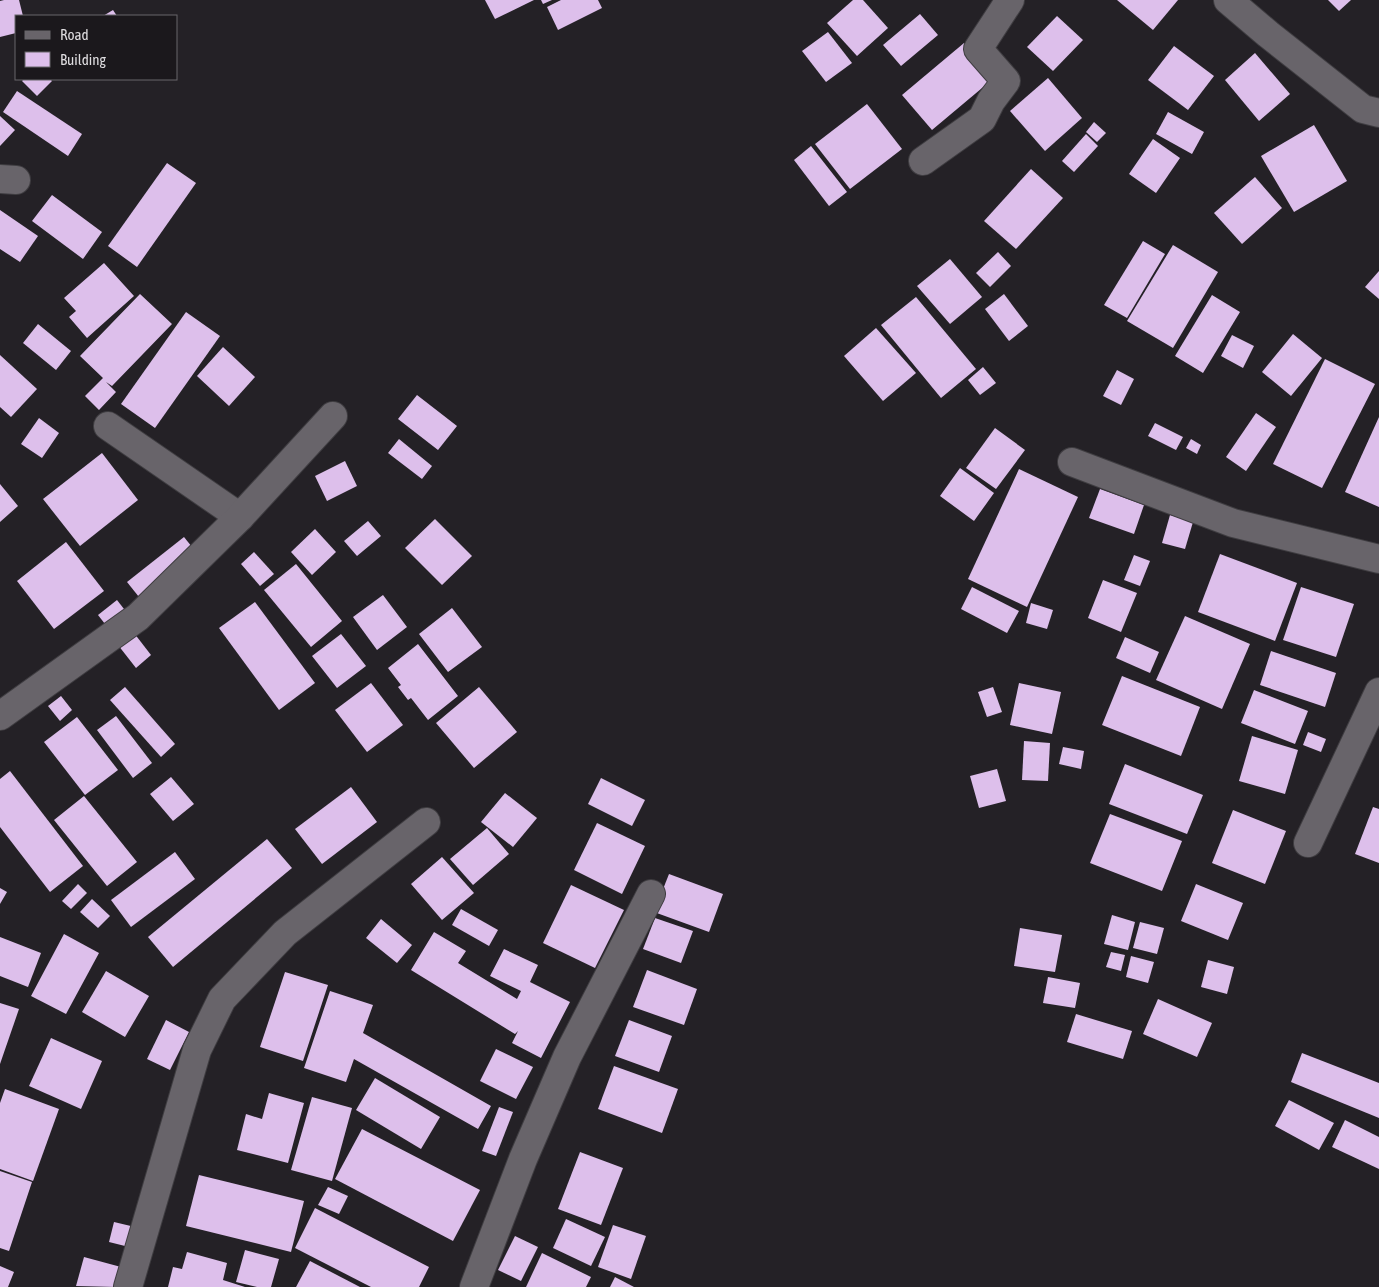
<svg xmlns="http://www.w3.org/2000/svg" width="1379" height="1287" viewBox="0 0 1379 1287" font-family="'Asap Condensed',sans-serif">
<rect width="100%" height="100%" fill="#242126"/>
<g fill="#ddbfeb">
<polygon points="4,0 19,0 23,16 16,16 16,33 0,37 0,1"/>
<polygon points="485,0 534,0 495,19"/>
<polygon points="541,0 552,0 543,4"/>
<polygon points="561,0 598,0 602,8 558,30 547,7"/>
<polygon points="853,0 863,0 888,28 857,56 827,23"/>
<polygon points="1117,0 1178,0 1153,30"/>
<polygon points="1328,0 1351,0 1339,11"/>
<polygon points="113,10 117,16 103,16"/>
<polygon points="920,14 938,35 901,66 883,45"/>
<polygon points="1057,16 1083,40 1053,71 1027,47"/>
<polygon points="828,32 852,63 826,82 802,51"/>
<polygon points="964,43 994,78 932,130 902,95"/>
<polygon points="1174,46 1214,76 1188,110 1148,80"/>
<polygon points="1255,53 1290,94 1259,121 1225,80"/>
<polygon points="1048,78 1082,118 1045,151 1010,111"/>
<polygon points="24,79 50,79 52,81 37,96 22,81"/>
<polygon points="17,91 82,134 68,156 3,112"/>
<polygon points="867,104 902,149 850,189 815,144"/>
<polygon points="1168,112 1204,132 1192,154 1156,134"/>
<polygon points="0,116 15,130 0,146"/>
<polygon points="1094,122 1106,133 1097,142 1086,132"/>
<polygon points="1314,125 1347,181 1294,212 1261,156"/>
<polygon points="1086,134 1098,146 1074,172 1062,161"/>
<polygon points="1153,139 1180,158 1156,193 1129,174"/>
<polygon points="811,146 847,192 829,206 794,160"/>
<polygon points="167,163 196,183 137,267 108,246"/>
<polygon points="1031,169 1063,198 1016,249 984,221"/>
<polygon points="1255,177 1282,208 1242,244 1214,213"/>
<polygon points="52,195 102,232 83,259 32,221"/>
<polygon points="0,210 38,236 20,262 0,249"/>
<polygon points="1143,241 1165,254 1127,318 1104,305"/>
<polygon points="1173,245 1218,272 1173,348 1127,321"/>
<polygon points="998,252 1011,266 990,287 976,273"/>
<polygon points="950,259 982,297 950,324 917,286"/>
<polygon points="104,263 134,296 87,338 69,317 76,311 64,298"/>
<polygon points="1379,271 1379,299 1365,287"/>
<polygon points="140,294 172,324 112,386 106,382 116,392 99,410 85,396 103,378 80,356"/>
<polygon points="1004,294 1028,326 1009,341 985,309"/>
<polygon points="1212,295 1240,312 1203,373 1175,356"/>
<polygon points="916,297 976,369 941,398 881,325"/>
<polygon points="186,312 220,336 155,428 121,404"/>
<polygon points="38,324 71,351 56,370 23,343"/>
<polygon points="876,328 916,373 883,401 844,356"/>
<polygon points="1293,334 1322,358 1291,396 1262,372"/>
<polygon points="1232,335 1254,346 1243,368 1221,356"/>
<polygon points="223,347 255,377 229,406 197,376"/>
<polygon points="0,355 37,389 11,417 0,407"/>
<polygon points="1325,359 1375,384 1322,488 1273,464"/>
<polygon points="983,367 996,383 980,395 968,380"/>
<polygon points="1117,370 1134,379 1121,405 1103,396"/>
<polygon points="417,395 457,426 438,450 398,419"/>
<polygon points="1256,413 1276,427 1246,471 1226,457"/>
<polygon points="1379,417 1379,507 1345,492"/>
<polygon points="39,418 59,433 42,458 21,444"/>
<polygon points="1155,423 1183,437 1176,450 1148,436"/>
<polygon points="995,428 1025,450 996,489 966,468"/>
<polygon points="399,439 432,466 422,479 388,453"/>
<polygon points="1191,439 1201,445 1197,454 1186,448"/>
<polygon points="102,453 138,500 80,546 43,499"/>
<polygon points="345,461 357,486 327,501 315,476"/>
<polygon points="960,468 994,493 974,521 940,496"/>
<polygon points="1019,469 1078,497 1027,607 968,579"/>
<polygon points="0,484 18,506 0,522"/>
<polygon points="1100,489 1144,505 1134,534 1089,518"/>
<polygon points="1170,515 1193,522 1185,549 1162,543"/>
<polygon points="435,519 472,556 442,585 405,548"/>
<polygon points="368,521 381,536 357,556 344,541"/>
<polygon points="315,529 336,552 312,575 291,552"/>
<polygon points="184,537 196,552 139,597 127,582"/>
<polygon points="66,542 104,591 54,629 17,581"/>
<polygon points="254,552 274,574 260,586 241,564"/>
<polygon points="1220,554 1297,583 1275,641 1198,612"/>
<polygon points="1134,555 1150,561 1140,586 1124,580"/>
<polygon points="296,564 342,621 311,647 264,590"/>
<polygon points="1103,580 1137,593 1121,632 1088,618"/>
<polygon points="972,587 1019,611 1007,633 961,609"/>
<polygon points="1301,587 1354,604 1336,657 1283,640"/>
<polygon points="383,595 407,627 377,650 353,617"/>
<polygon points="117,600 131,618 112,633 98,615"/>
<polygon points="255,602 315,683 279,710 219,628"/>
<polygon points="1031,603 1053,610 1047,629 1026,623"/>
<polygon points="452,608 482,647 448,672 419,634"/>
<polygon points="1185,616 1250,644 1222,709 1156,680"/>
<polygon points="134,633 151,655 136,668 118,645"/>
<polygon points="341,634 366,666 337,688 312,656"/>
<polygon points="1125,637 1159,652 1150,673 1116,658"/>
<polygon points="418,644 458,696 428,720 411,698 408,700 398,687 401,685 388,668"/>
<polygon points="1271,651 1336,673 1325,707 1260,685"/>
<polygon points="1122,676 1200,707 1181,756 1102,725"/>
<polygon points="371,683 403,725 367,752 335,710"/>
<polygon points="1019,683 1061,692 1052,734 1010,725"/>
<polygon points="125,687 175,744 161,757 110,700"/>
<polygon points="479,687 517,732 474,768 436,723"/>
<polygon points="993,687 1002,712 987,717 978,692"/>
<polygon points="1254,690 1308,711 1295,744 1241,723"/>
<polygon points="61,696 72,710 60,721 48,706"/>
<polygon points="116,716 152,763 133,778 97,730"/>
<polygon points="77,717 118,770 85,795 44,742"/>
<polygon points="1308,732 1326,739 1321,752 1303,745"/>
<polygon points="1252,736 1298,750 1285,794 1239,781"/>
<polygon points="1024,741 1050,743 1048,781 1022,780"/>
<polygon points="1063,747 1084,751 1081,769 1059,764"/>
<polygon points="1125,764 1203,795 1187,834 1109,804"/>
<polygon points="997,769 1006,801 979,808 970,776"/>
<polygon points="10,771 83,866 50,892 0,827 0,779"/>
<polygon points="171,777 194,804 173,821 150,794"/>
<polygon points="601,778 645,800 632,826 588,804"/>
<polygon points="351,787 377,822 322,864 295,829"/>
<polygon points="505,793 537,818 513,847 481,822"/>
<polygon points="84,796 137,862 107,886 54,820"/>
<polygon points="1373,807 1379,809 1379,863 1355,854"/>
<polygon points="1233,810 1286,831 1265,884 1212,863"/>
<polygon points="1110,814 1182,841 1162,891 1090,863"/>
<polygon points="597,823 645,846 622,894 574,870"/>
<polygon points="487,828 509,854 473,885 450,859"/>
<polygon points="267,839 292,868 173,967 148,937"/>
<polygon points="175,852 195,879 131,927 111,900"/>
<polygon points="442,857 474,893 442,920 411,884"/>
<polygon points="669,874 723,894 709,932 654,912"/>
<polygon points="78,884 87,893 71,909 62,901"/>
<polygon points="1196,884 1243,903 1228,940 1181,921"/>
<polygon points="571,885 624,910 595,968 543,943"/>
<polygon points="0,888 7,892 0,904"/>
<polygon points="92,899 110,916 98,928 80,912"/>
<polygon points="461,909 498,930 489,946 452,925"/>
<polygon points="1112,915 1135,922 1128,950 1104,944"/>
<polygon points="655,918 693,931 681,963 643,949"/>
<polygon points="381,919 412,945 397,963 366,938"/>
<polygon points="1140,922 1164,928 1157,954 1133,948"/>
<polygon points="1020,928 1062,935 1055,972 1014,966"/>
<polygon points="434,932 466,951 458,963 517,999 521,991 490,976 504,949 538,965 530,982 570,1002 541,1058 512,1043 518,1031 515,1034 411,970"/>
<polygon points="64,934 99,953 66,1014 31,996"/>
<polygon points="0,937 41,953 28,987 0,976"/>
<polygon points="1111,952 1125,955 1121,971 1106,967"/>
<polygon points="1131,956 1154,962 1148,983 1126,977"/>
<polygon points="1208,960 1234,967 1227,994 1201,987"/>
<polygon points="647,970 697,989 684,1025 633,1007"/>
<polygon points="106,971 149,996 125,1037 82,1012"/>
<polygon points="285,972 328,985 303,1061 260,1047"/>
<polygon points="1048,977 1080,983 1075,1008 1043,1003"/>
<polygon points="330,991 373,1005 363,1033 491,1106 478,1129 354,1059 346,1082 304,1068"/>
<polygon points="1158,999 1212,1023 1197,1057 1143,1034"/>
<polygon points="0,1003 19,1009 0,1064"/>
<polygon points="1076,1014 1132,1031 1123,1059 1067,1042"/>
<polygon points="166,1020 189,1032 170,1070 147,1059"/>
<polygon points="629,1020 672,1036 659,1072 615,1056"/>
<polygon points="51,1038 102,1061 81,1109 29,1086"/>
<polygon points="496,1049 533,1067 516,1099 480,1081"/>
<polygon points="1302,1053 1379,1083 1379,1118 1291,1082"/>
<polygon points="614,1066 678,1089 662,1133 598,1109"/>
<polygon points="375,1078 440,1117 421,1149 356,1110"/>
<polygon points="5,1089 59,1109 33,1181 0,1169 0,1103"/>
<polygon points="269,1093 304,1103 288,1163 237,1150 246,1114 262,1119"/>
<polygon points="312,1097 352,1108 332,1181 291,1170"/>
<polygon points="1289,1100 1334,1123 1319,1150 1275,1126"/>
<polygon points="499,1107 513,1112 496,1156 482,1151"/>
<polygon points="1345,1120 1379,1137 1379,1169 1332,1147"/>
<polygon points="362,1129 480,1190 453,1241 335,1179"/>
<polygon points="580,1152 623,1168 601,1225 558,1209"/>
<polygon points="0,1171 32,1182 9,1251 0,1248"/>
<polygon points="199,1175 304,1201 291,1252 186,1226"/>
<polygon points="328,1187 348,1196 339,1214 318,1205"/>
<polygon points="315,1208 429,1267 419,1287 371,1287 295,1248"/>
<polygon points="566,1219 605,1237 591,1266 553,1248"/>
<polygon points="114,1222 135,1227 129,1247 109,1242"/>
<polygon points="613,1225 646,1236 631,1279 598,1267"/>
<polygon points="515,1236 538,1247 521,1281 498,1270"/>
<polygon points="245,1250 279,1259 271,1287 257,1287 236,1282"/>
<polygon points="187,1252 227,1263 223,1280 245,1287 168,1287 173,1267 182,1269"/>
<polygon points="542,1253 591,1277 586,1287 526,1287"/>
<polygon points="84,1257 121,1267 116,1287 76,1286"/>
<polygon points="310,1261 360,1287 296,1287"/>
<polygon points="0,1266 14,1272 8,1287 0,1287"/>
<polygon points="615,1277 634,1287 610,1287"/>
</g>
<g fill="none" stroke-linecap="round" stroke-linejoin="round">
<defs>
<g id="street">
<polyline points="1228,0 1268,34 1363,109 1379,113"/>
<polyline points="923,161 982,119 991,101 1006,81 978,49 1010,0"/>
<polyline points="0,179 16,180"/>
<polyline points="108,426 240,517"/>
<polyline points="1072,462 1233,523 1379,559"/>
<polyline points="0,716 138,617 240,517 333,416"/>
<polyline points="1308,843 1379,692"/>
<polyline points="128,1287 197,1050 222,999 285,933 426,822"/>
<polyline points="474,1287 523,1159 567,1057 651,894"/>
</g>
</defs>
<use href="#street" stroke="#3f3d41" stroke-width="30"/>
<use href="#street" stroke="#68646a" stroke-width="28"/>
</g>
<rect x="15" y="15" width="162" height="65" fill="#1b181c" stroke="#69666a"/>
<rect x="25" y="31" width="25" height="8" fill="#68646a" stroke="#69666a"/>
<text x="60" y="40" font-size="15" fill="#dedcdf">Road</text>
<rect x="25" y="52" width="25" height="15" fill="#ddbfeb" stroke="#69666a"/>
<text x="60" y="65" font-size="15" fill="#dedcdf">Building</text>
</svg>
